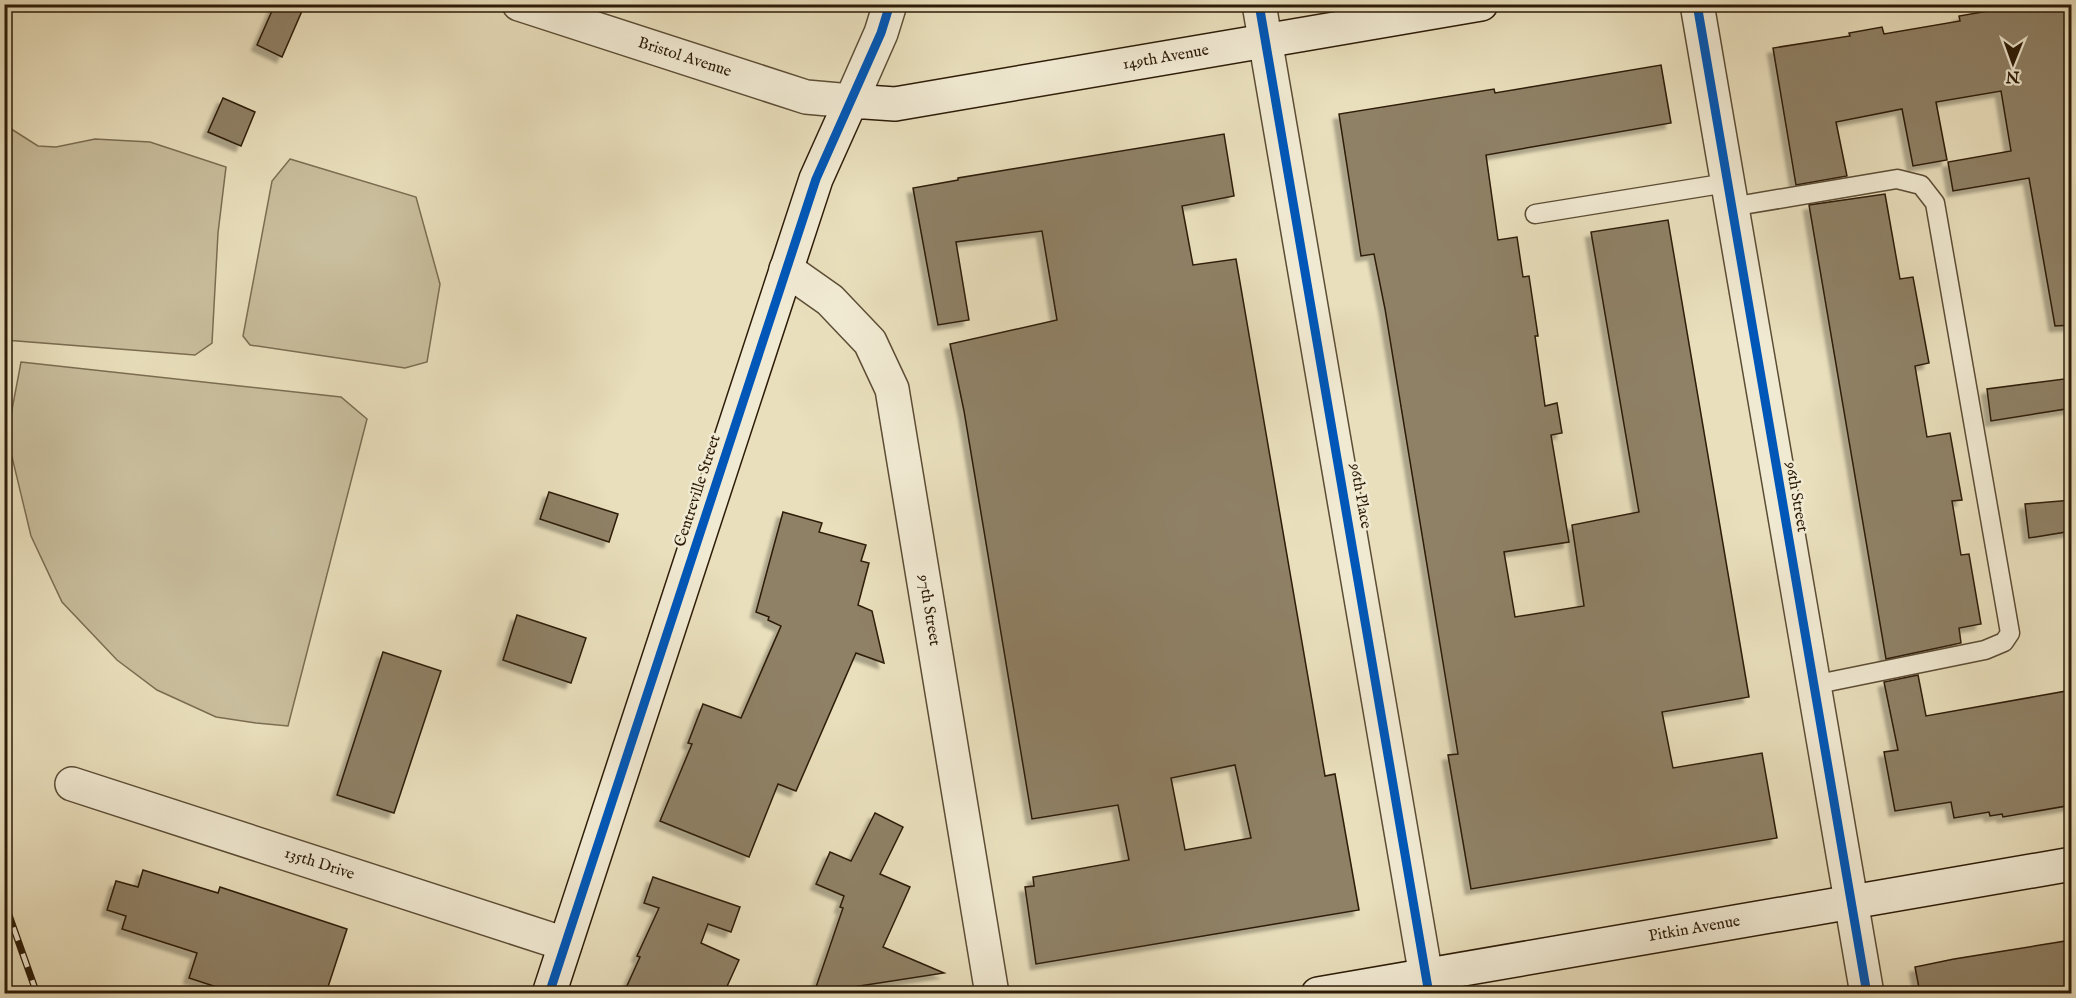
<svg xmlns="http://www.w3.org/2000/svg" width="2076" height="998" viewBox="0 0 2076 998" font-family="'IM FELL English',serif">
<defs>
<filter id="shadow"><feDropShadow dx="-5.5" dy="5.5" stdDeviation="1.5" flood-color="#0004"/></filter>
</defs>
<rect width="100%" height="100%" fill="#e9dfbc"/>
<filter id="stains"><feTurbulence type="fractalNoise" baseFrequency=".00333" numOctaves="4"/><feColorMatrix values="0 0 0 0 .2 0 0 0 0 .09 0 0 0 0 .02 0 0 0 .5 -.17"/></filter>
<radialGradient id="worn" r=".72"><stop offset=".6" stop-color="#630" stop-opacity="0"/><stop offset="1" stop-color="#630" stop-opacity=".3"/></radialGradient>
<g fill="#c9be9d" stroke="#7b6d52" stroke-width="1.5">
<polygon points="5,125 38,146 56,147 95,139 150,142 226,167 218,233 212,343 195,355 5,340"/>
<polygon points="290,159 416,197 440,284 427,362 405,368 250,345 243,336 272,181"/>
<polygon points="21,362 341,397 367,419 288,726 256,723 216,717 157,690 117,660 62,602 31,536 7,436"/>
</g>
<g fill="#8f8166" stroke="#2d1c08" stroke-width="1.5" fill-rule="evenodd" filter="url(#shadow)">
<polygon points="275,4 305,4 282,57 257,45"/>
<polygon points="2029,4 2072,4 2072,325 2055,326 2029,178 1953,191 1948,162 2011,151 2001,91 1936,102 1947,160 1913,166 1902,109 1836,122 1847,176 1796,185 1773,48 1850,36 1849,33 1882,27 1884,34 1960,21 1959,16"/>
<polygon points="1661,65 1671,123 1486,155 1498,240 1517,237 1523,277 1529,276 1538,336 1535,336 1545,406 1557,403 1562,433 1551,435 1569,542 1504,552 1515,617 1584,606 1572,525 1639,512 1591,232 1668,220 1749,697 1662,712 1673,768 1762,753 1777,838 1471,889 1448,755 1458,754 1385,309 1374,254 1361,256 1339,114 1494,89 1495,93"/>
<polygon points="223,98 255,112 241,146 208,132"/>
<path d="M1224 134 1234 196 1182 206 1193 265 1236 259 1325 776 1335 774 1359 910 1036 964 1025 887 1034 886 1033 877 1129 860 1118 805 1032 819 964 411 950 344 1057 320 1042 231 956 242 969 320 938 325 913 188 958 180V178ZM1235 765 1251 838 1185 850 1171 778Z"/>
<polygon points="1885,194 1900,279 1913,277 1929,363 1915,366 1927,437 1950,433 1962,500 1952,501 1961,555 1969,554 1981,624 1959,628 1961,643 1886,659 1809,205"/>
<polygon points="2072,378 2072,408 1991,421 1987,389"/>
<polygon points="549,492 618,514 609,542 540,519"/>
<polygon points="2072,500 2072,531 2029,538 2025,504"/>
<polygon points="783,512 822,523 819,532 866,545 861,561 869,563 858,605 872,611 884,663 856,653 796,791 778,784 749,857 660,821 692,744 688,743 703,704 741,718 781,626 768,620 769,617 756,612"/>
<polygon points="517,615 586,638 571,683 503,660"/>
<polygon points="383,652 441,671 394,813 337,795"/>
<polygon points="1918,675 1926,716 2072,690 2072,805 2003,817 2002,814 1990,816 1989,812 1954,818 1951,802 1895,811 1884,752 1898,750 1884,682"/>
<polygon points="875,813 903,827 880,874 910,887 883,947 944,973 814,993 843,908 840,907 844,896 816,884 830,852 851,861"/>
<polygon points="143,870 218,893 220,887 347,929 326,993 235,993 189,978 197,953 122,929 126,916 107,910 116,881 138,887"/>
<polygon points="653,877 740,907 731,932 708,924 701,943 739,960 724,993 643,993 626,988 640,957 637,956 659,908 644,903"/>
<polygon points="2072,940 2072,993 1920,993 1915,967 1954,959"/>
</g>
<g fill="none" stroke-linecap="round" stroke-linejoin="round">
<defs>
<g id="lane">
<polyline points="1731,207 1897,179 1921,185 1935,203 2010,633 2004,642 1985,650 1813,685"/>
<polyline points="1535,214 1727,183"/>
</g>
<g id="street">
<path id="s1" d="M519 4 806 97 851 101 881 33 890 4"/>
<polyline points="1259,4 1429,994"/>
<polyline points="1697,4 1867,994"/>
<path id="s2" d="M786 269 830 300 870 342 892 389 992 994"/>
<path id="s3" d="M72 784 565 944"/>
</g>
<g id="secondary">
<path id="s4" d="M549 994 816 179 851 101 895 104 1481 4"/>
<path id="s5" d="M1318 994 2072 864"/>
</g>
</defs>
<use href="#lane" stroke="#5c4d35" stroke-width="21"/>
<use href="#street" stroke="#5c4d35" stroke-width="36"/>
<use href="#secondary" stroke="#2d1c08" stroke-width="36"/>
<use href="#lane" stroke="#f1ead3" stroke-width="18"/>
<use href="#street" stroke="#f1ead3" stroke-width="33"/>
<use href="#secondary" stroke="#f1ead3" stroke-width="33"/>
<defs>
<polyline id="rail" points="4,901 37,994"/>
</defs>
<use href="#rail" stroke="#2d1c08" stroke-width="7"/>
<use href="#rail" stroke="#f1ead3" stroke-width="4.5" stroke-dasharray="14" stroke-linecap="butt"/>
<defs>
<g id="cycleway">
<polyline points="1259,4 1429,994"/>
<polyline points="1697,4 1867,994"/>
<polyline points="549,994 816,179 881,33 890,4"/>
</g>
</defs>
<use href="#cycleway" stroke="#f1ead3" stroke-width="13"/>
<use href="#cycleway" stroke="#0057b8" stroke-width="9"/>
</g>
<g text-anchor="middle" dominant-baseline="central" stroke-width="5" stroke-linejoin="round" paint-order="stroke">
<g font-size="16" fill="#2d1c08" stroke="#f1ead3">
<text stroke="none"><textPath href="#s1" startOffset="174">Bristol Avenue</textPath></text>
<text stroke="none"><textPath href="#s4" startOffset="1262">149th Avenue</textPath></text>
<text transform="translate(698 491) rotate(-72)">Centreville Street</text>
<text transform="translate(1360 496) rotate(80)">96th Place</text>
<text transform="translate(1796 497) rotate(80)">96th Street</text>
<text stroke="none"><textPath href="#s2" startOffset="388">97th Street</textPath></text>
<text stroke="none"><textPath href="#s3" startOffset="260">135th Drive</textPath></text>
<text stroke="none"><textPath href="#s5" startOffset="382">Pitkin Avenue</textPath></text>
</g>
</g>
<rect width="2076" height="998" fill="none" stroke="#e9dfbc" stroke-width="24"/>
<rect x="6" y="6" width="2064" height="986" fill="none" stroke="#2d1c08" stroke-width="3"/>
<rect x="12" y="12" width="2052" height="974" fill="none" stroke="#2d1c08" stroke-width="1.5"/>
<g transform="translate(2013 63) rotate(181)" stroke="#f1ead3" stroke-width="4.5" paint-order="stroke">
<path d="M0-4.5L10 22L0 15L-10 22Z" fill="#2d1c08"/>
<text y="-9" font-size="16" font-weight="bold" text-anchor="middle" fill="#2d1c08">N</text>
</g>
<rect width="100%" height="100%" filter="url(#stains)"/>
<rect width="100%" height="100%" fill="url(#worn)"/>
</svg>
